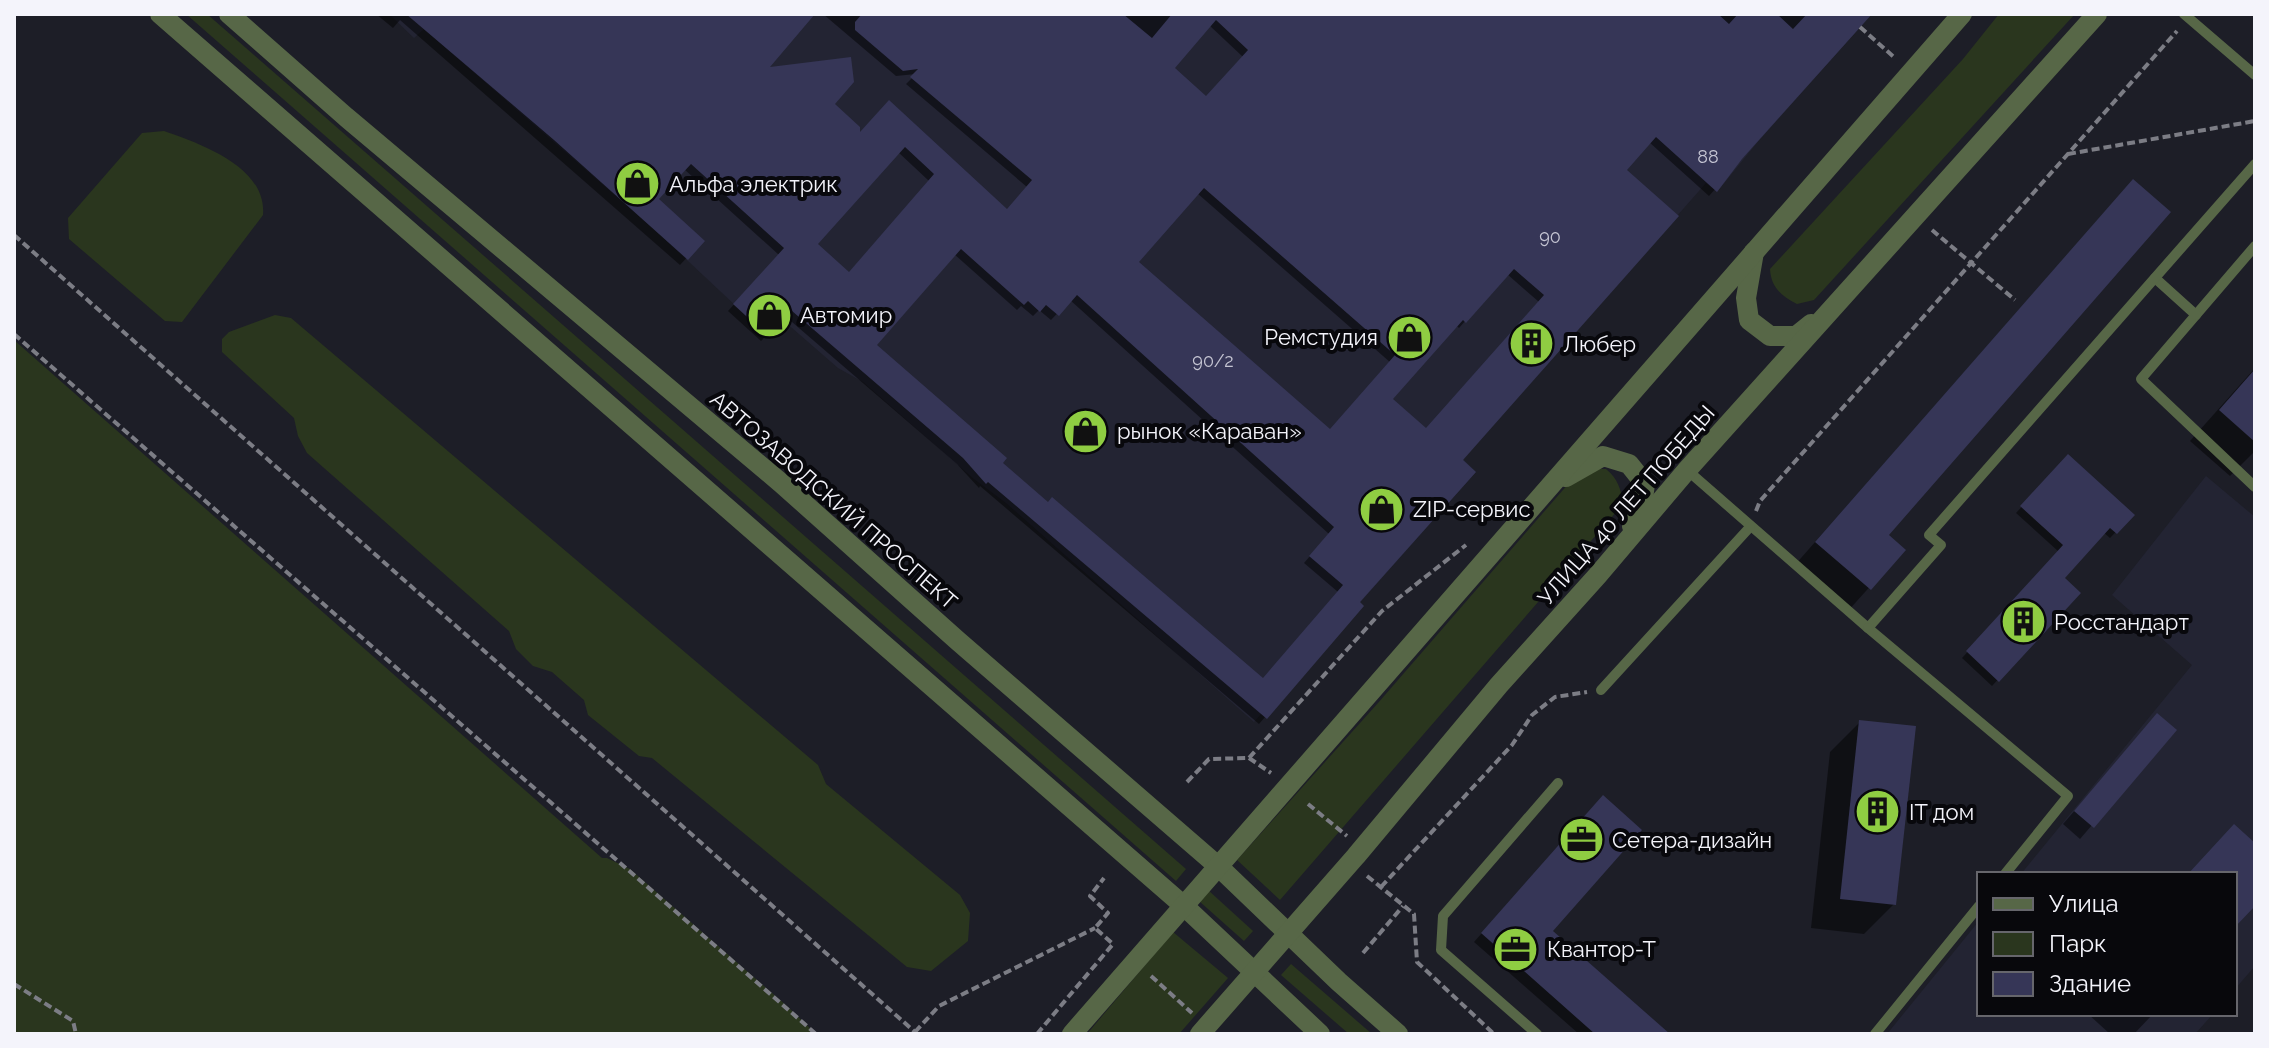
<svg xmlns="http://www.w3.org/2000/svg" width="2269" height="1048" viewBox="0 0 2269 1048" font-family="Raleway,sans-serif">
<rect width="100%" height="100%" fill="#1d1e27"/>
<g fill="#232433">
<polygon points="389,14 1872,14 1756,144 1717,192 1706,183 1463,459 1476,472 1254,722 1006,503 974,479 863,382 838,368 784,321 769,337 656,231 424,29 414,38"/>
<polygon points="2206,476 2255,517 2255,966 2235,989 2235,874 2021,874 2192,665 2112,595"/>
<polygon points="1979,921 1979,1014 2213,1014 2195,1034 1887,1034"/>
</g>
<g fill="#2a361e">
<polygon points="186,14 207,14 1186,869 1176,881"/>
<path d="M1999 14H2075L1814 300 1797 304C1781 296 1771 287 1770 269L1963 59Z"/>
<path d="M164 131C201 144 267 167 263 215L182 322 165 321 69 239 68 218 142 133Z"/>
<polygon points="275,315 291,318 818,765 826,784 960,895 970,913 968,941 931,971 907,967 652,758 639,756 588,715 584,700 552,672 533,666 516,649 509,631 307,453 298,436 294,418 222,352 222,339 229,332"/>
<polygon points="14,340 602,858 607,858 630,869 787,1006 816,1034 14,1034"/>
<path d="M1592 469H1606C1618 479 1621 489 1623 504L1280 900 1237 860 1378 703 1569 483Z"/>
<polygon points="1208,890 1253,931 1244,941 1199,901"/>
<polygon points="1173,932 1228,978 1179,1034 1087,1034"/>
<polygon points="1291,964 1372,1034 1349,1034 1281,975"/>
</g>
<g fill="#0007" fill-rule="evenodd">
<path d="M376 14H812L765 70 832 105 859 136 889 103 1006 212 1027 187 906 84 916 74 896 76 823 14H1869L1709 196 1649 142 1624 170 1460 460 1358 602 1361 606 1259 724 980 486 979 488 957 464 785 316 761 341 728 311 779 255 684 169 656 199 702 241 680 265 400 20 393 28ZM1209 25 1243 57 1206 98 1173 68ZM898 152 929 181 848 274 815 244ZM1197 193 1391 363 1330 432 1136 262ZM954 254 1017 310 1021 306 1033 316 1039 310 1051 320 1070 300 1329 534 1304 563 1338 592 1262 681 1000 463 875 345ZM1507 274 1539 302 1426 430 1390 400 1456 325 1459 328Z"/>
<polygon points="2111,205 1886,535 1903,550 1847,612 1794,566"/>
<polygon points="2255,368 2255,451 2230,476 2190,441"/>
<polygon points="2068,457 2132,515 2110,538 2103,532 2062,578 2078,593 1992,686 1962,658 2059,552 2016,513"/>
<polygon points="2157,716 2174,730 2080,839 2063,824"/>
<polygon points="1860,722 1894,904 1864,934 1811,928 1830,752"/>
<polygon points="1595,805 1550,931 1667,1034 1579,1034 1474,942"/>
<polygon points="2088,1014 2153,1014 2134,1034 2110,1034"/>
</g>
<g fill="#363657" fill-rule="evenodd">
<path d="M406 14H815L770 67 851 57 854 82 835 104 860 127V132L889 100 1007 209 1032 180 910 77 918 69 903 71 855 30V22L862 14H1123L1152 38 1172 14H1718L1729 24 1738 14H1777L1793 29 1807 14H1872L1742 159 1717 192 1656 137 1627 170 1679 216 1463 460 1476 472 1360 602 1364 606 1267 719 988 482 986 484 963 458 792 311 769 337 733 304 784 248 691 164 659 199 705 241 688 260 554 140ZM1216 20 1248 50 1206 96 1175 68ZM905 147 934 174 849 272 818 244ZM1204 188 1395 355 1330 429 1139 262ZM961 249 1024 305 1028 301 1040 312 1046 305 1059 316 1077 295 1334 527 1309 556 1343 585 1263 678 1052 497 1048 502 1003 463 1007 458 877 345ZM1514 269 1544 295 1426 428 1393 399 1463 320 1466 323Z"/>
<polygon points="2133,179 2171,212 1889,535 1906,550 1871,590 1815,542"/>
<polygon points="2255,369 2255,442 2219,410"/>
<polygon points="2068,454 2135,515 2117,534 2110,528 2065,578 2081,593 1999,682 1966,651 2063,545 2020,506"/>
<polygon points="2157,713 2177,730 2094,828 2074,811"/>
<polygon points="1859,720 1916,726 1896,905 1840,899"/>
<polygon points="1603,795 1642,830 1553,931 1670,1034 1595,1034 1481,933"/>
<polygon points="2234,824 2255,843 2255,906 2235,927 2235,874 2188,874"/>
</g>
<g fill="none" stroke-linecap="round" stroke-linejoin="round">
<g stroke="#7c7d85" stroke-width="4" stroke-dasharray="8 4" stroke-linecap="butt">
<polyline points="1860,27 1895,58"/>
<polyline points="2068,154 2255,121"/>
<polyline points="1932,230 2015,300"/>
<polyline points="14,235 915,1032 913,1034"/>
<polyline points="14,334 816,1034"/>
<polyline points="1756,511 1760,501 2177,31"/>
<polyline points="1249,758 1271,773"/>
<polyline points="1187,782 1209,759 1249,758 1382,611 1466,545"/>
<polyline points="1308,804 1347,836"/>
<polyline points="1367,876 1414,914 1417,962 1494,1034"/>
<polyline points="1381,887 1512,745 1532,715 1555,697 1587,692"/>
<polyline points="1363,953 1403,906"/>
<polyline points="1151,976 1192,1013"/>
<polyline points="14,984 73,1021 76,1034"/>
<polyline points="915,1032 939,1006 1095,928"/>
<polyline points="1037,1034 1113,944 1095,928 1108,913 1090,896 1104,878"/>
</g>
<g stroke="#576747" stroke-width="10">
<polyline points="2184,14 2255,75"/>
<polyline points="2255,246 2141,379 2255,487"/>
<polyline points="2155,278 2196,315"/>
<polyline points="1687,470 1868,628 1941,545 1929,535 2255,164"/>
<polyline points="1868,628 2068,796 2005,874"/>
<polyline points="1601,690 1750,527"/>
<polyline points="1537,1034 1441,950 1443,916 1558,783"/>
<polyline points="1875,1034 1979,906"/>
</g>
<g stroke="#576747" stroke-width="20">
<polyline points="160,14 1184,906 1320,1034"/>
<polyline points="229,14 346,117 781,483 958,641 1219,867 1339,982 1398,1034"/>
<polyline points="1754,252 1746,298 1749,320 1770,336 1796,336 1811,324"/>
<polyline points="1566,477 1603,456 1629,464 1645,484 1642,506 1632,526"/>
<polyline points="1072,1034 1962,14"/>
<polyline points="1200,1034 1356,856 1499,685 1598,575 1687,470 2097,14"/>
</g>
</g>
<defs>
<symbol id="shop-disc" viewBox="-11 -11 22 22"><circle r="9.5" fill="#8fcd42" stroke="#08080c"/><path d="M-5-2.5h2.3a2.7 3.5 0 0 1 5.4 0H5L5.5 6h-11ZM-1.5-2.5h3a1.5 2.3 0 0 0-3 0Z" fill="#111"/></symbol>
<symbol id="building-disc" viewBox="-11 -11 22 22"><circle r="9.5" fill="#8fcd42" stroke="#08080c"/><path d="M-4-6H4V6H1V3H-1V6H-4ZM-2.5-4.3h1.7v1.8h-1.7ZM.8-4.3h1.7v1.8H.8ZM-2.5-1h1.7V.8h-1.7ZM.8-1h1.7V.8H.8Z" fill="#111"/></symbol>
<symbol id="office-disc" viewBox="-11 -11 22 22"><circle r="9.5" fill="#8fcd42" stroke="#08080c"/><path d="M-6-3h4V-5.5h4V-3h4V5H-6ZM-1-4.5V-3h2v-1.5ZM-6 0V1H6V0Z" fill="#111"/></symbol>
</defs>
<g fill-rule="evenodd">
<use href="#shop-disc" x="612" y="158" width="51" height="51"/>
<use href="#shop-disc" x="744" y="290" width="51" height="51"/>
<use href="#shop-disc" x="1384" y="312" width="51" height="51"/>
<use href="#building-disc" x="1506" y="318" width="51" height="51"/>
<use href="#shop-disc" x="1060" y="406" width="51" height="51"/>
<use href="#shop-disc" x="1356" y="484" width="51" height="51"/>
<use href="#building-disc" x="1998" y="596" width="51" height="51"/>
<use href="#building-disc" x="1852" y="786" width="51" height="51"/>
<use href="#office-disc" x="1556" y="814" width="51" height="51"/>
<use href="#office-disc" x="1490" y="924" width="51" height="51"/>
</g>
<g text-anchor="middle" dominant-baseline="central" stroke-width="8" stroke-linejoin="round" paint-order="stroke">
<g font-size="18" fill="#c4c4d2">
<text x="1708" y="156">88</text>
<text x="1550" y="236">90</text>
<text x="1213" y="360">90/2</text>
</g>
<g font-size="22" fill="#f4f4fb" stroke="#08080c" text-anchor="start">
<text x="669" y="184">Альфа электрик</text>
<text x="800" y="315">Автомир</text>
<text x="1378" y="337" text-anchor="end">Ремстудия</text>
<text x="1563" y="344">Любер</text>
<text x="1117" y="431">рынок «Караван»</text>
<text x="1413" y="509">ZIP-сервис</text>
<text x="2054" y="622">Росстандарт</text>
<text x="1909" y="812">IT дом</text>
<text x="1612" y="840">Сетера-дизайн</text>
<text x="1547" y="949">Квантор-Т</text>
</g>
<g font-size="22" fill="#f4f4fb" stroke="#08080c">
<text transform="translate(834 500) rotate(41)">АВТОЗАВОДСКИЙ ПРОСПЕКТ</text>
<text transform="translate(1626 505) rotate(-49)">УЛИЦА 40 ЛЕТ ПОБЕДЫ</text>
</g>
</g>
<rect width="2269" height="1048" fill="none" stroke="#f4f4fb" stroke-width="32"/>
<rect x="1977" y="872" width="260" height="144" fill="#08080c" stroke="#66666c" stroke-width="2"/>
<rect x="1993" y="898" width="40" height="12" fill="#576747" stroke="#66666c" stroke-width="2"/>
<text x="2049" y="912" font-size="24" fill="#f4f4fb">Улица</text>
<rect x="1993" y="932" width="40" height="24" fill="#2a361e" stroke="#66666c" stroke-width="2"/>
<text x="2049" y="952" font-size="24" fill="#f4f4fb">Парк</text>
<rect x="1993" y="972" width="40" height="24" fill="#363657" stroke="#66666c" stroke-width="2"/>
<text x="2049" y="992" font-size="24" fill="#f4f4fb">Здание</text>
</svg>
